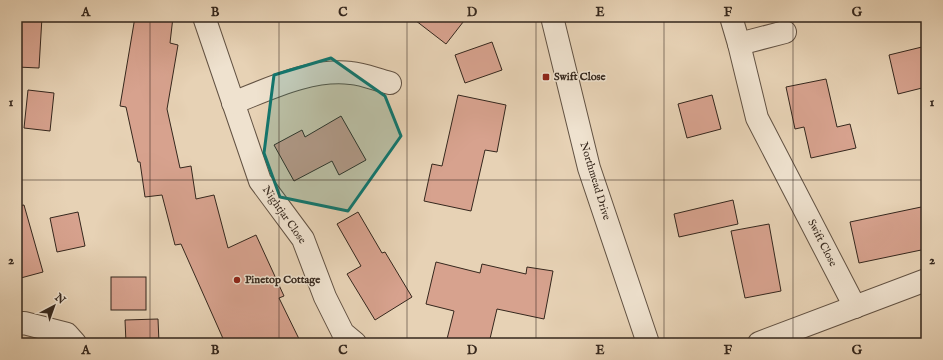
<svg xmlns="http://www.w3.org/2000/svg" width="943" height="360" viewBox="0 0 943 360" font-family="'IM FELL English',serif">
<rect width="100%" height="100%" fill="#e7d2b5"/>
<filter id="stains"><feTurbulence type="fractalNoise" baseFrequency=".005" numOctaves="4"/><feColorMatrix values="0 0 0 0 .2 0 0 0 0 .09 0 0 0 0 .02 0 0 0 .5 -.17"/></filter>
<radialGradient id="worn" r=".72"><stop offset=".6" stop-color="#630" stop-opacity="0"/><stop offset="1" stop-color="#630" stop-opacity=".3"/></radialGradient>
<g fill="#d7a28e" stroke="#35271d">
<polygon points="17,17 42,17 39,68 17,67"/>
<polygon points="135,17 173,17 170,43 178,45 167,109 180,168 191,166 196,199 214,195 228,248 256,235 284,296 279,298 301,343 225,343 181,244 175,245 162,195 145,197 140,162 138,162 126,107 120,106"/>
<polygon points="411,17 467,17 446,44"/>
<polygon points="492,42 502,70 465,83 455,55"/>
<polygon points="926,46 926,87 898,94 889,55"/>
<polygon points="826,79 837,127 850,124 856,148 811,158 804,127 795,129 786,87"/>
<polygon points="28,90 54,93 50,131 24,128"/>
<polygon points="458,95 506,105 497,152 485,150 471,211 424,201 432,164 442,166"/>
<polygon points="712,95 721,129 687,138 678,104"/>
<polygon points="341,116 366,160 339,175 332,161 294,181 274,145 302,130 305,137"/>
<polygon points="733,200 738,224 679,237 674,214"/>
<polygon points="24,205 43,272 17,279 17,206"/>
<polygon points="926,206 926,249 859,263 850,222"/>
<polygon points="78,212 85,246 57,252 50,218"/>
<polygon points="358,212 382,253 385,252 412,297 375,320 347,274 361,266 337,224"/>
<polygon points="769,224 781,291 745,298 731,231"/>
<polygon points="436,262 480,273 482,264 526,274 527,267 553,271 544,319 497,309 489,343 446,343 454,311 426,304"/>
<rect x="111" y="277" width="35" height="33"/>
<polygon points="158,319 159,343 126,343 125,320"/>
</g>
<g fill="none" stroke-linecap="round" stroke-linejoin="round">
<defs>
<g id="minor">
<polyline points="204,17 260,181 303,239 325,297 343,333 355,343"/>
<polyline points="552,17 589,168 648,343"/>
<polyline points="731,17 739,44 757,118 855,307"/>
<polyline points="739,44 785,32"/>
<path d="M233 103C269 89 311 68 351 73 364 74 377 80 390 83"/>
<polyline points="17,324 24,323 67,334 75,343"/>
<polyline points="759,343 926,280"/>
</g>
</defs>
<use href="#minor" stroke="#625243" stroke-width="24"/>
<use href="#minor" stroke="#efe2cf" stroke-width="22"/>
</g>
<path fill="#0f766e" fill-opacity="0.2" stroke="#0f766e" stroke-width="3" stroke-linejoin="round" d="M331 58 385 96 401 136 348 211 280 197 264 153 274 75Z"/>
<path fill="none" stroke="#35271d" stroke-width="1" stroke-opacity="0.55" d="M150 17V343M279 17V343M407 17V343M536 17V343M664 17V343M793 17V343M17 180H926"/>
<g fill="#8f2418" stroke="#efe2cf" stroke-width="1.5">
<rect x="542" y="73" width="8" height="8" rx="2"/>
<circle cx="237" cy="280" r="4"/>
</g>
<g text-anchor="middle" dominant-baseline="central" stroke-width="3" stroke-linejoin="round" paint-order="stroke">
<g font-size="11" font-weight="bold" fill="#35271d" stroke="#efe2cf" text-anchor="start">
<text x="554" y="77">Swift Close</text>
<text x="245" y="280">Pinetop Cottage</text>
</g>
<g font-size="11" fill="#35271d" stroke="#efe2cf">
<text transform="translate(595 181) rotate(73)">Northmead Drive</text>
<text transform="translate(284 215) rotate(55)">Nightjar Close</text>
<text transform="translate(822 243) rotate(63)">Swift Close</text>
</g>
</g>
<rect width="943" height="360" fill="none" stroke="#e7d2b5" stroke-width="44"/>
<g transform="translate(54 306) rotate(41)" stroke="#efe2cf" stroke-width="3" paint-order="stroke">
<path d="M0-3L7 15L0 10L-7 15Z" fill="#35271d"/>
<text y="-6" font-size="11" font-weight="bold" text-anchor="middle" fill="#35271d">N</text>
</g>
<rect x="22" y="22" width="899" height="316" fill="none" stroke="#35271d" stroke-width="1.5"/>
<g font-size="13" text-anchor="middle" font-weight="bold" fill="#35271d">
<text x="86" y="16">A</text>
<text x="215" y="16">B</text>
<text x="343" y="16">C</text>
<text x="472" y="16">D</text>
<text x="600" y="16">E</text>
<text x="728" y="16">F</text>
<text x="857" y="16">G</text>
<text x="11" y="106">1</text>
<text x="932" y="106">1</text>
<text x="11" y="264">2</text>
<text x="932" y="264">2</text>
<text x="86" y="354">A</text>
<text x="215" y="354">B</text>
<text x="343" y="354">C</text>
<text x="472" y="354">D</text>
<text x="600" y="354">E</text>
<text x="728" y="354">F</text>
<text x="857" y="354">G</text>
</g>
<rect width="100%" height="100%" filter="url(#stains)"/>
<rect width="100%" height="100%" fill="url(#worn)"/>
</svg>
